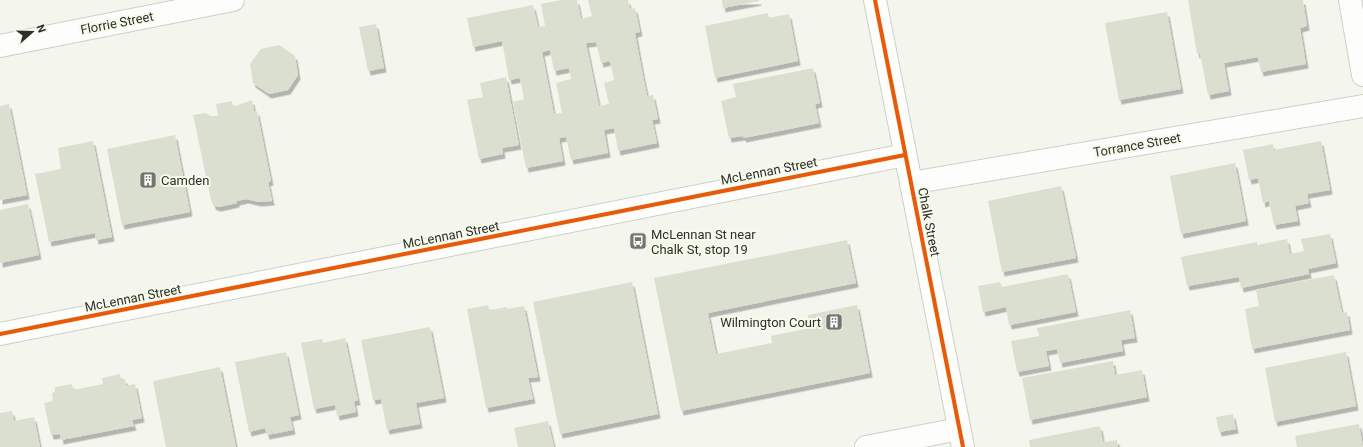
<svg xmlns="http://www.w3.org/2000/svg" width="1363" height="447" viewBox="0 0 1363 447" font-family="Roboto,sans-serif">
<defs>
<filter id="shadow"><feDropShadow dx="2.5" dy="4.5" stdDeviation="0" flood-color="#0004"/></filter>
</defs>
<rect width="100%" height="100%" fill="#f4f6ee"/>
<g fill="#dbdfd0" fill-rule="evenodd" filter="url(#shadow)">
<path d="M561 0H577L581 19 592 16 588 0H628L630 9 635 8 640 32 635 33 641 66 647 96 653 95 658 119 652 120 657 143 618 151 614 128 604 130 608 153 571 160 566 137 559 138 563 161 526 168 513 102 524 99 520 78 509 80 502 41 473 47 467 18 533 5 538 27 545 26 541 4ZM596 42 601 63 610 61 614 80 604 83 609 104 599 106 586 43ZM550 50 554 71 569 68 571 79 556 83 562 113 554 114 542 52Z"/>
<polygon points="722,0 759,0 759,1 723,8"/>
<polygon points="1188,0 1303,0 1307,26 1300,28 1306,64 1261,72 1258,57 1224,63 1229,91 1208,95 1200,53 1197,54"/>
<polygon points="1167,12 1181,89 1119,100 1105,23"/>
<polygon points="768,13 769,18 789,14 798,61 715,78 705,26"/>
<polygon points="376,24 384,68 368,71 359,27"/>
<polygon points="279,45 295,56 298,75 288,90 269,94 253,83 250,64 261,49"/>
<polygon points="813,68 820,103 815,104 819,123 744,138 743,136 729,138 721,101 736,97 733,84"/>
<polygon points="506,77 519,145 502,148 503,154 479,159 467,100 483,97 480,83"/>
<polygon points="252,100 254,112 257,111 271,181 268,182 272,201 259,202 246,199 237,201 237,203 219,207 214,206 211,200 193,115 205,113 211,116 218,116 216,104 232,101 233,107"/>
<polygon points="9,104 27,195 0,200 0,106"/>
<polygon points="175,135 190,212 122,225 107,149"/>
<polygon points="93,141 112,237 96,240 95,233 49,242 35,174 61,169 58,148"/>
<polygon points="1321,141 1330,190 1307,194 1309,203 1295,206 1298,221 1274,225 1269,201 1263,203 1258,178 1249,180 1243,150 1273,144 1274,150"/>
<polygon points="1235,163 1246,221 1181,234 1170,176"/>
<polygon points="1061,186 1076,258 1002,272 988,201"/>
<polygon points="28,204 39,255 0,263 0,210"/>
<polygon points="1330,234 1336,263 1308,269 1309,274 1241,288 1239,277 1187,286 1181,257 1257,242 1257,245 1287,239 1290,254 1304,251 1301,239"/>
<polygon points="847,240 856,283 708,313 716,354 772,343 771,336 810,328 808,315 857,305 870,373 681,411 654,278"/>
<polygon points="1068,274 1076,312 1009,325 1006,307 983,312 978,286 1000,282 1002,287"/>
<polygon points="1334,275 1342,313 1347,312 1350,330 1252,349 1245,309 1259,306 1256,290"/>
<polygon points="632,282 658,414 560,434 533,302"/>
<polygon points="488,305 489,310 507,307 507,309 524,306 538,377 528,378 533,399 486,408 467,309"/>
<polygon points="1130,310 1135,338 1121,340 1123,351 1060,363 1057,349 1046,351 1049,366 1017,372 1011,341 1039,336 1037,328"/>
<polygon points="430,327 444,398 416,403 420,424 387,430 381,399 373,400 361,340"/>
<polygon points="345,338 358,401 354,401 356,412 337,416 335,405 314,409 301,343 322,339 323,343"/>
<polygon points="286,352 299,415 290,417 293,430 267,435 265,428 249,432 235,362"/>
<polygon points="1346,352 1356,406 1275,422 1265,368"/>
<polygon points="1113,361 1115,375 1142,370 1147,397 1030,420 1022,378"/>
<polygon points="220,367 236,447 166,447 153,381"/>
<polygon points="120,374 121,380 125,379 126,386 135,384 142,418 132,420 134,426 61,440 60,434 51,435 44,403 53,401 52,393 55,392 55,387 72,384 73,390 103,384 102,378"/>
<polygon points="12,411 14,421 34,417 40,447 0,447 0,413"/>
<polygon points="1233,414 1236,429 1219,432 1216,417"/>
<polygon points="548,421 554,447 518,447 514,428"/>
<polygon points="1359,424 1363,447 1297,447 1295,436"/>
<polygon points="1100,426 1103,442 1117,440 1118,447 1030,447 1029,440"/>
</g>
<g fill="none" stroke-linecap="round" stroke-linejoin="round">
<defs>
<g id="minor">
<polyline points="875,0 963,447"/>
<polyline points="1350,0 1363,75"/>
<polyline points="0,46 233,0"/>
<polyline points="911,183 1363,106"/>
<polyline points="0,334 905,155"/>
<polyline points="866,447 959,429"/>
</g>
</defs>
<use href="#minor" stroke="#cdcfc9" stroke-width="24"/>
<use href="#minor" stroke="#fdfefc" stroke-width="22"/>
<defs>
<g id="cycleway">
<polyline points="875,0 963,447"/>
<polyline points="0,334 905,155"/>
</g>
</defs>
<use href="#cycleway" stroke="#f5faeb" stroke-width="6"/>
<use href="#cycleway" stroke="#e8590c" stroke-width="4"/>
</g>
<defs>
<symbol id="building-square" viewBox="-11 -11 22 22"><rect x="-9" y="-9" width="18" height="18" rx="4" fill="#73756f" stroke="#f5faeb"/><path d="M-4-6H4V6H1V3H-1V6H-4ZM-2.5-4.3h1.7v1.8h-1.7ZM.8-4.3h1.7v1.8H.8ZM-2.5-1h1.7V.8h-1.7ZM.8-1h1.7V.8H.8Z" fill="#fff"/></symbol>
<symbol id="bus-square" viewBox="-11 -11 22 22"><rect x="-9" y="-9" width="18" height="18" rx="4" fill="#73756f" stroke="#f5faeb"/><path d="M-5-6H5V4H4V6H2V4H-2V6H-4V4H-5ZM-3.5-4V0h7V-4ZM-3.5 1.2v1.5H-2V1.2ZM2 1.2v1.5H3.5V1.2Z" fill="#fff"/></symbol>
</defs>
<g fill-rule="evenodd">
<use href="#building-square" x="138" y="170" width="20" height="20"/>
<use href="#bus-square" x="628" y="231" width="20" height="20"/>
<use href="#building-square" x="824" y="312" width="20" height="20"/>
</g>
<g text-anchor="middle" dominant-baseline="central" stroke-width="4" stroke-linejoin="round" paint-order="stroke">
<g font-size="13" fill="#2e302a" stroke="#f5faeb">
<text transform="translate(117 23) rotate(-11)">Florrie Street</text>
<text transform="translate(1137 145) rotate(-10)">Torrance Street</text>
<text transform="translate(769 171) rotate(-11)">McLennan Street</text>
<text transform="translate(929 222) rotate(79)">Chalk Street</text>
<text transform="translate(451 235) rotate(-11)">McLennan Street</text>
<text transform="translate(133 298) rotate(-11)">McLennan Street</text>
</g>
<g font-size="13" fill="#2e302a" stroke="#f5faeb" text-anchor="start">
<text x="161" y="180">Camden</text>
<text x="651" y="234">McLennan St near<tspan x="651" dy="15">Chalk St, stop 19</tspan></text>
<text x="821" y="322" text-anchor="end">Wilmington Court</text>
</g>
</g>
<g transform="translate(32 32) rotate(70)" stroke="#f5faeb" stroke-width="3" paint-order="stroke">
<path d="M0-3L7 15L0 10L-7 15Z" fill="#2e302a"/>
<text y="-6" font-size="11" font-weight="bold" text-anchor="middle" fill="#2e302a">N</text>
</g>
</svg>
